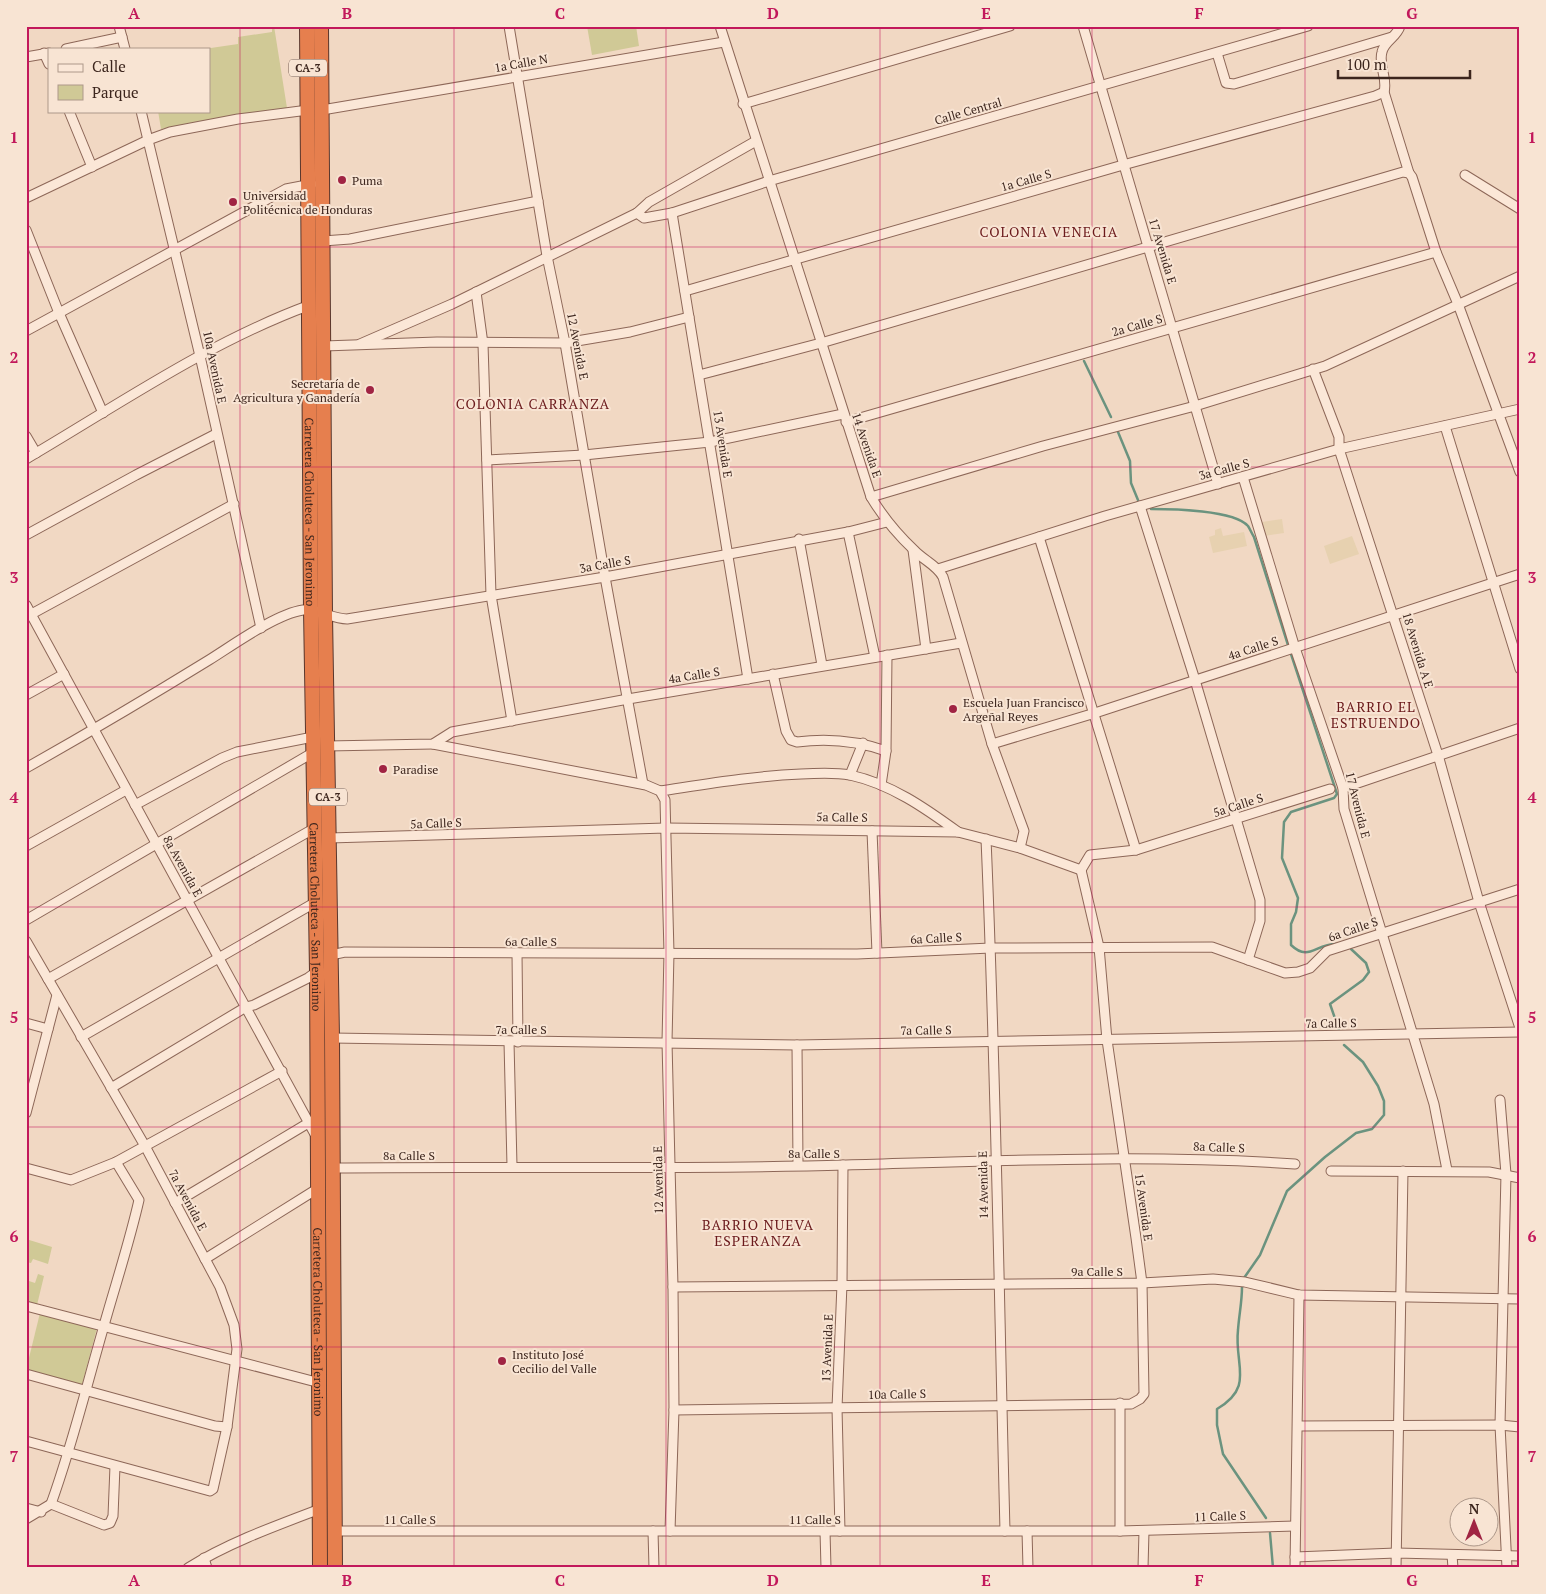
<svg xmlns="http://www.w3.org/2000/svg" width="1546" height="1594" viewBox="0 0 1546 1594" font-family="'PT Serif',serif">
<rect width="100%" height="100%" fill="#f1d8c3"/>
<g fill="#e7d1b0">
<polygon points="1282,519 1284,533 1264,536 1262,522"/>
<polygon points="1221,528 1223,536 1244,532 1247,546 1213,553 1209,537 1215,535 1215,530"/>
<polygon points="1352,536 1359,554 1330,564 1324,546"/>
</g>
<g fill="#d0c996">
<polygon points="272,26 274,26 287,108 161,129 158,111 209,111 209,49 204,49 238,44 238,37 272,32"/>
<polygon points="587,26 636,26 639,46 592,55"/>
<polygon points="26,1239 52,1247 48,1264 33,1259 31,1263 26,1262"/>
<polygon points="38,1274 44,1276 37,1305 26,1303 26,1280 35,1283"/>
<polygon points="40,1313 97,1328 82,1385 26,1370"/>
</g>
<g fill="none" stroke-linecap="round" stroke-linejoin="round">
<g stroke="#6b937f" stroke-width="2.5">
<polyline points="1084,361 1111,417"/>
<polyline points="1118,432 1130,461 1131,483 1138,500"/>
<path d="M1151 509C1172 509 1234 510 1248 526 1250 529 1252 534 1254 537L1288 645"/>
<path d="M1291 654 1337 794 1334 798 1291 812 1284 822 1282 858 1298 898 1296 912 1291 924V945C1309 962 1315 944 1336 944"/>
<polyline points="1339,1030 1330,1004 1363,980 1369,972 1366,963 1351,949"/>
<polyline points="1244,1278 1260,1255 1287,1191 1325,1157 1356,1133 1372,1129 1384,1115 1384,1101 1378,1086 1363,1062 1344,1045"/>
<path d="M1242 1287C1242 1302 1239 1315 1238 1330 1234 1365 1255 1387 1217 1409V1425L1223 1454 1266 1518"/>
<polyline points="1270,1533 1273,1568"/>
</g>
<defs>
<g id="minor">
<polyline points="119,26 125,49"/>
<polyline points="509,26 547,256 565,343 605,577 643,784"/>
<path d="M720 26 871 497C883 517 897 534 914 550 923 560 937 565 943 577L992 744 1024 831 1020 848"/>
<polyline points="1083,26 1218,484"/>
<polyline points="66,49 122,37"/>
<polyline points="44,53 49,64"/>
<polyline points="1217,53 1226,83 1234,84 1392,37"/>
<polyline points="26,57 49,53"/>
<polyline points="1384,92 1409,173"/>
<polyline points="743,104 1010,26"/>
<polyline points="322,110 724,42"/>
<polyline points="69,111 92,167"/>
<polyline points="141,111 200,356 261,628"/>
<polyline points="1465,175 1520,209"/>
<polyline points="26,198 148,140 170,132 238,119 308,110"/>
<polyline points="637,213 644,218 672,213 769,181 1308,26"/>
<polyline points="672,213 748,679"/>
<polyline points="26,230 59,313 103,413"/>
<polyline points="323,241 350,239 538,201"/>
<path d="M685 291 1123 165 1375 96 1384 92C1388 78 1378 65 1382 52 1384 41 1397 37 1400 26"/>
<polyline points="476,292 483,344 491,595 512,721"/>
<polyline points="26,331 286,189 312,184"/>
<polyline points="360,344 452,304 637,213 649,202 756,141"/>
<polyline points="324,346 437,342 565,343 630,332 689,317"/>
<polyline points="1313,369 1339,437 1339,449 1438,755 1479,902 1520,1028"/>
<polyline points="699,375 821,343 1403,172 1409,173 1412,177 1436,252 1458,304 1520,472"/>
<polyline points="846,422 1436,252"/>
<polyline points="1445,426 1520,669"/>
<polyline points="26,436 36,453"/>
<path d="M26 459C118 405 209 342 310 305"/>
<polyline points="487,460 584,455 710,442 843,414"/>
<polyline points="1243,477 1295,648 1343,788 1344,809 1434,1104 1447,1170"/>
<polyline points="871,497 1043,446 1195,406 1325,366 1520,276"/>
<polyline points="1140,506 1195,680 1260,900 1260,921 1248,960"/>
<polyline points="848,532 875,657"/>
<polyline points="26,535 136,475 216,434"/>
<polyline points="1039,537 1136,850"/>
<polyline points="799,539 822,665"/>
<polyline points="913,550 926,649"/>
<polyline points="938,569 1105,516 1339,449 1520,409"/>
<polyline points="26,605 316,1136"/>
<polyline points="26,617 234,504"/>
<path d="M773 674 786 731 791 740 797 742C827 738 858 741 886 751"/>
<polyline points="26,695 64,674"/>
<polyline points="433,744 646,785 660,791 665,800 669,953 667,1042 673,1287 674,1410 670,1531"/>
<polyline points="992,744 1095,713 1520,574"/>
<polyline points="327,746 433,744 452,732 628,699 961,643"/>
<path d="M26 768C88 733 149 697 209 660 233 645 276 614 303 610 318 608 332 619 347 619L605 577 848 532 887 522"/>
<polyline points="850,775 863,743"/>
<polyline points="881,785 886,751 887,655"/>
<polyline points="1343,788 1520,728"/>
<path d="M660 791C707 784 753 776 801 774 817 773 834 772 850 775 891 784 925 808 958 832"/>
<polyline points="135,805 222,758 237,752 313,737"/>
<polyline points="872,831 877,953"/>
<polyline points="329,838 666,828 958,832 1020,848 1081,870"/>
<path d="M986 839C996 1069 999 1300 1005 1531"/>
<polyline points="26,846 126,790"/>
<polyline points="1081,870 1090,855 1136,850 1330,789"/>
<polyline points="26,920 314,752"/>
<polyline points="26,941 145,1146 220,1287 234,1325 237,1349 227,1427 213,1489 210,1491 26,1441"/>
<polyline points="517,953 518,1042"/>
<polyline points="331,955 345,952 857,954 991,948 1212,947 1285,973 1298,972 1310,968 1327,951 1520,889"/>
<polyline points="48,979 315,828"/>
<polyline points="26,1023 48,1029"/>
<polyline points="81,1037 316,902"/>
<polyline points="332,1038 797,1045 1520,1032"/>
<polyline points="509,1042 512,1166"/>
<polyline points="797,1045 798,1165"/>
<polyline points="111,1088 246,1007 254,1005 308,978 319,970"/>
<polyline points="1500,1100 1506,1174 1500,1425 1507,1568"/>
<polyline points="26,1113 57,995"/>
<polyline points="26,1168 71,1180 116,1162 282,1071"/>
<path d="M333 1168C503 1166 675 1170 846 1165 996 1161 1146 1154 1295 1164"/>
<polyline points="1331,1171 1489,1172 1520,1178"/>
<polyline points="175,1203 310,1122"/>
<polyline points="205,1259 317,1189"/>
<polyline points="673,1287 1142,1283 1213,1279 1245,1282 1299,1295 1520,1299"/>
<polyline points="26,1306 320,1383"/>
<polyline points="26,1374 215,1426 227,1427"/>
<polyline points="1120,1403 1120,1531"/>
<polyline points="674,1410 1131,1404 1140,1399 1144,1394 1142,1283 1136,1238 1107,1040 1099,947 1081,870"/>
<polyline points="1298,1426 1500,1425 1520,1427"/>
<path d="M51 1504C72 1446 86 1388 103 1329 115 1286 129 1244 139 1200L116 1162"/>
<polyline points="51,1504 104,1525 110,1523 113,1516 115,1466"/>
<polyline points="26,1508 41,1512"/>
<polyline points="26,1519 51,1504"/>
<polyline points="335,1531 1120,1531 1295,1526"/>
<polyline points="653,1531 654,1568"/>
<polyline points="825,1531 826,1568"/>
<polyline points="840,1531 837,1408 842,1284 843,1165"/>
<polyline points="1027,1531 1028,1568"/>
<polyline points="1452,1555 1453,1568"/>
<polyline points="1295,1557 1396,1553 1520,1556"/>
<polyline points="204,1558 207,1568"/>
<path d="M188 1568C228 1543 275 1526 320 1509"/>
<polyline points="1143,1568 1144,1531"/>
<polyline points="1295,1568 1299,1295"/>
<polyline points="1396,1568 1403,1171"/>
</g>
<g id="highway">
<path id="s1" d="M307 26 311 610 317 971 320 1568"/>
<polyline points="321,26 325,615 332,1038 335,1568"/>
</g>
</defs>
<use href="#minor" stroke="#8d6758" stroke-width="11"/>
<use href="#highway" stroke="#5a372d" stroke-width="16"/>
<use href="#minor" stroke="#fbe7d7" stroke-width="9"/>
<use href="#highway" stroke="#e67f4e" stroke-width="14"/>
</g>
<path fill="none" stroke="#c2185b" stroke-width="1" stroke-opacity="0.55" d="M240 26V1568M454 26V1568M666 26V1568M880 26V1568M1092 26V1568M1305 26V1568M26 247H1520M26 467H1520M26 687H1520M26 907H1520M26 1127H1520M26 1347H1520"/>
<g fill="#a02443" stroke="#f8e4d3" stroke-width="2">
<circle cx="342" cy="180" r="5"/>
<circle cx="233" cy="202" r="5"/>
<circle cx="370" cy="390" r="5"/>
<circle cx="953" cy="709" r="5"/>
<circle cx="383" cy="769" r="5"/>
<circle cx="502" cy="1361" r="5"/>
</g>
<g text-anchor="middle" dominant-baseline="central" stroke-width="4" stroke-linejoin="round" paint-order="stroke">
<g fill="#f8e4d3" stroke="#745e54" stroke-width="1">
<rect x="289" y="59.5" width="38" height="17" rx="4"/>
<rect x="309" y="788.5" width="38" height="17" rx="4"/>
</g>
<g font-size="11" font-weight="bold" fill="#3c251d">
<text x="308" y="68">CA-3</text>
<text x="328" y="797">CA-3</text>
</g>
<g font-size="12" fill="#3c251d" stroke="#f8e4d3">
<text transform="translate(521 63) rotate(-10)">1a Calle N</text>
<text transform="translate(968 111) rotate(-16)">Calle Central</text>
<text transform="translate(1026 180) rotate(-16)">1a Calle S</text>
<text transform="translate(1163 251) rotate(73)">17 Avenida E</text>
<text transform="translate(1137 325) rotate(-16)">2a Calle S</text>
<text transform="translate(578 346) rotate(79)">12 Avenida E</text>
<text transform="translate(215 367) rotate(78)">10a Avenida E</text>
<text transform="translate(723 444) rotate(81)">13 Avenida E</text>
<text transform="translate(867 445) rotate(71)">14 Avenida E</text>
<text transform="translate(1224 469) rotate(-15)">3a Calle S</text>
<text stroke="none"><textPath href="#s1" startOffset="486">Carretera Choluteca - San Jeronimo</textPath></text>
<text transform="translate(605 564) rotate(-10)">3a Calle S</text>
<text transform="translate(1253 648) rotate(-18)">4a Calle S</text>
<text transform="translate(1418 650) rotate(73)">18 Avenida A E</text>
<text transform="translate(694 675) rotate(-9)">4a Calle S</text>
<text transform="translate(1238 805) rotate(-18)">5a Calle S</text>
<text transform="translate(1358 805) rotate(76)">17 Avenida E</text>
<text transform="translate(842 817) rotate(1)">5a Calle S</text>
<text transform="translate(436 823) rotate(-2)">5a Calle S</text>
<text transform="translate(183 866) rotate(61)">8a Avenida E</text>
<text stroke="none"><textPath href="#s1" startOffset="891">Carretera Choluteca - San Jeronimo</textPath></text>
<text transform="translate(1353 929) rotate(-19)">6a Calle S</text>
<text transform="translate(936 938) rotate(-3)">6a Calle S</text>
<text x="531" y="941">6a Calle S</text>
<text transform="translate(1331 1023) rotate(-1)">7a Calle S</text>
<text x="521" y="1029">7a Calle S</text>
<text transform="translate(926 1030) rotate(-1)">7a Calle S</text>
<text transform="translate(1219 1147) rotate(2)">8a Calle S</text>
<text x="814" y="1153">8a Calle S</text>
<text x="409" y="1155">8a Calle S</text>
<text transform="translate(658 1180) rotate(-91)">12 Avenida E</text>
<text transform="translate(983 1185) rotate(-91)">14 Avenida E</text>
<text transform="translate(188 1200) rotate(62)">7a Avenida E</text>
<text transform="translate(1144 1207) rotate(82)">15 Avenida E</text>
<text x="1097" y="1271">9a Calle S</text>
<text stroke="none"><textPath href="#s1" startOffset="1296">Carretera Choluteca - San Jeronimo</textPath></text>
<text transform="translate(827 1348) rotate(-88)">13 Avenida E</text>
<text transform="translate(897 1394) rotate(-1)">10a Calle S</text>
<text transform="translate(1220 1516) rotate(-2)">11 Calle S</text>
<text x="410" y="1519">11 Calle S</text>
<text x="815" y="1519">11 Calle S</text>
</g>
<g font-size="12" fill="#3c251d" stroke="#f8e4d3" text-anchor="start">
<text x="352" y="180">Puma</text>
<text x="243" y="195">Universidad<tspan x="243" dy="14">Politécnica de Honduras</tspan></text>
<text x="360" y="383" text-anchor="end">Secretaría de<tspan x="360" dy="14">Agricultura y Ganadería</tspan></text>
<text x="963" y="702">Escuela Juan Francisco<tspan x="963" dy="14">Argeñal Reyes</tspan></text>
<text x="393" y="769">Paradise</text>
<text x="512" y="1354">Instituto José<tspan x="512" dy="14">Cecilio del Valle</tspan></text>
</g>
<g font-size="14" letter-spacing="1" fill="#6b1a1c" stroke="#f8e4d3">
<text x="1049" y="231">COLONIA VENECIA</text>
<text x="533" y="403">COLONIA CARRANZA</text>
<text x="1376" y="706">BARRIO EL<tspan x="1376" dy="16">ESTRUENDO</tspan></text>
<text x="758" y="1224">BARRIO NUEVA<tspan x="758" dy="16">ESPERANZA</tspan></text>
</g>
</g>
<rect width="1546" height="1594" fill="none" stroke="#f8e4d3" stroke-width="55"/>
<rect x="48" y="48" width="162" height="65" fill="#f8e4d3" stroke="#ad988a"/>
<rect x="58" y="64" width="25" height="8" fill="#fbe7d7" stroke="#ad988a"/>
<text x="92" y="72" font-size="15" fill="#3c251d">Calle</text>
<rect x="58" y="85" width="25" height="15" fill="#d0c996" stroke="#ad988a"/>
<text x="92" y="98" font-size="15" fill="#3c251d">Parque</text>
<g transform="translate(1474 1522)"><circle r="24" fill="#f8e4d3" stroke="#ad988a"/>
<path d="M0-4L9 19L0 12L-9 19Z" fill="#a02443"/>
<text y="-8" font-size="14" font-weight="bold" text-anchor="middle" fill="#3c251d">N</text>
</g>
<path d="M1338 70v8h132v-8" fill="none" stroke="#3c251d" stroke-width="2.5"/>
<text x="1346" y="70" font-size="15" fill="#3c251d" stroke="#f8e4d3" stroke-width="4" paint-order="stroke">100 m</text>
<rect x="28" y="28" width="1490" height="1538" fill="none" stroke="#c2185b" stroke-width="2"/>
<g font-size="16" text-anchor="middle" font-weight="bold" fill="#c2185b">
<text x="134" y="19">A</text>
<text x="347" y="19">B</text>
<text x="560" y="19">C</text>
<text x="773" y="19">D</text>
<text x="986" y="19">E</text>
<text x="1199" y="19">F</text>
<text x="1412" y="19">G</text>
<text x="14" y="143">1</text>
<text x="1532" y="143">1</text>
<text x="14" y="363">2</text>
<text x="1532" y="363">2</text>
<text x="14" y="583">3</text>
<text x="1532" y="583">3</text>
<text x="14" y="803">4</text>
<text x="1532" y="803">4</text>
<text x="14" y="1023">5</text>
<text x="1532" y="1023">5</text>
<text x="14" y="1242">6</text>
<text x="1532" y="1242">6</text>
<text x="14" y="1462">7</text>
<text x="1532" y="1462">7</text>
<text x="134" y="1586">A</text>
<text x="347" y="1586">B</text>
<text x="560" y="1586">C</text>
<text x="773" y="1586">D</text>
<text x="986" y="1586">E</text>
<text x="1199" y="1586">F</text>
<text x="1412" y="1586">G</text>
</g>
</svg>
